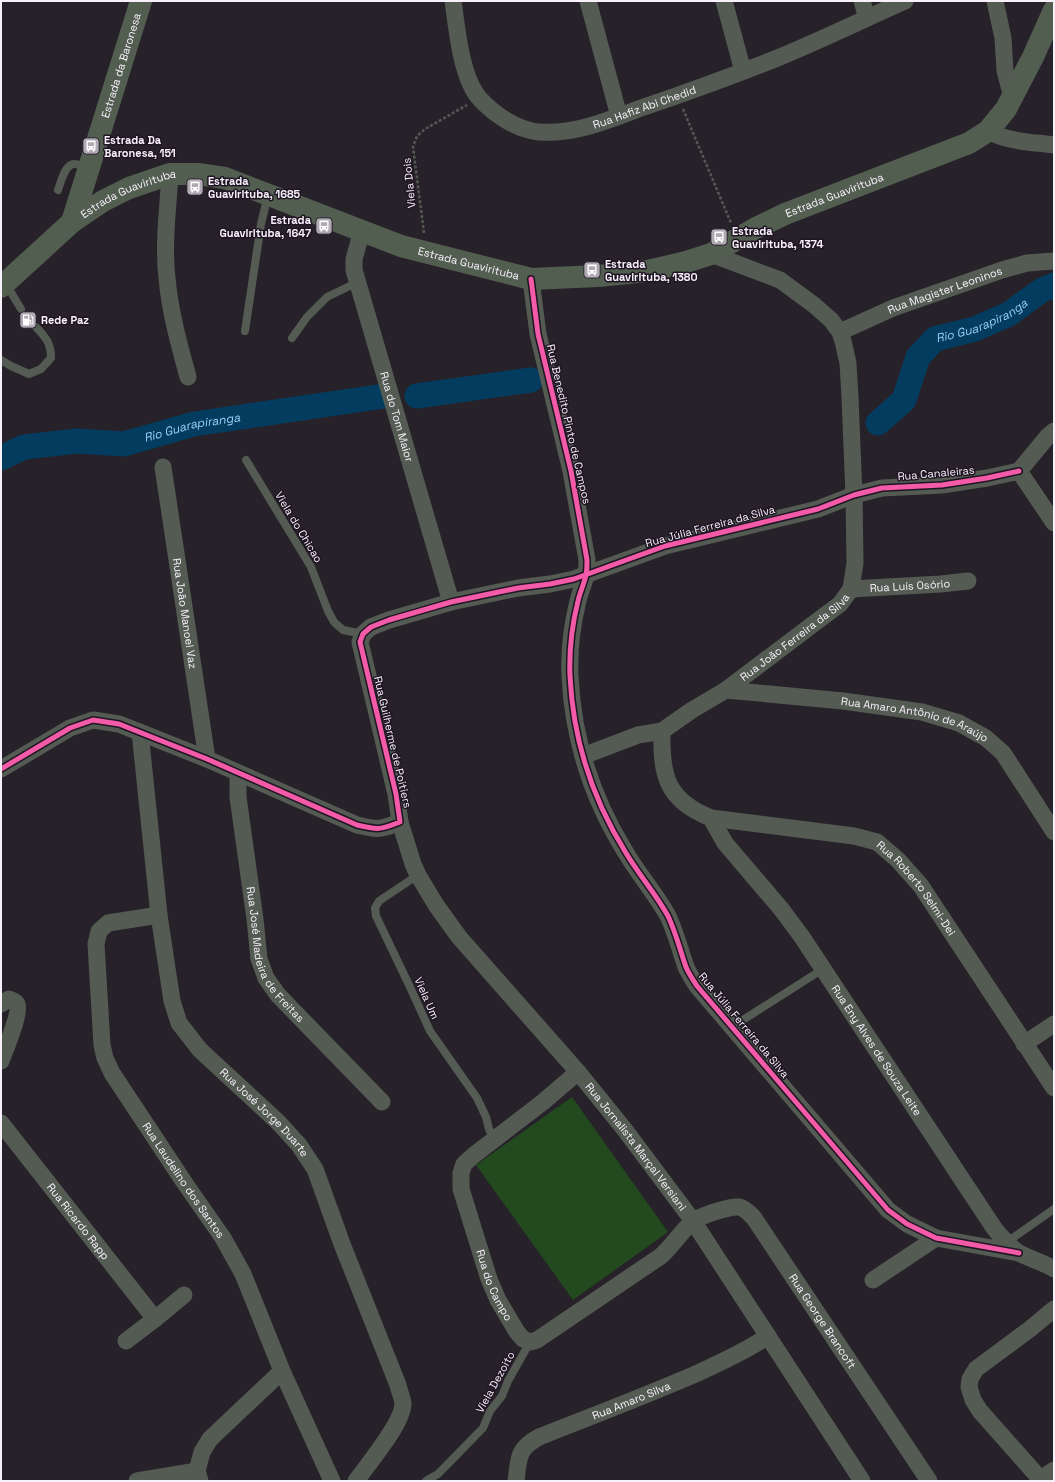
<svg xmlns="http://www.w3.org/2000/svg" width="1055" height="1482" viewBox="0 0 1055 1482" font-family="'Space Grotesk',sans-serif">
<rect width="100%" height="100%" fill="#27222a"/>
<polygon fill="#234a1e" points="572,1097 668,1232 573,1300 476,1165"/>
<g fill="none" stroke-linecap="round" stroke-linejoin="round">
<g stroke="#043c5f" stroke-width="25">
<polyline points="417,396 531,380"/>
<path id="s1" d="M878 423 904 400 918 357 935 339 975 329 1009 314 1042 290 1054 285"/>
<path id="s2" d="M1 458 24 447 77 441 124 444 194 424 384 396"/>
</g>
<g stroke="#535853" stroke-width="2.5" stroke-dasharray="3 2" stroke-linecap="butt">
<polyline points="683,109 731,223"/>
<polyline points="424,233 413,147 417,136 425,129 467,105"/>
</g>
<g stroke="#535b52" stroke-width="8">
<path d="M58 190C61 182 65 163 75 164 79 164 84 167 88 168"/>
<polyline points="6,284 21,309"/>
<polyline points="245,331 261,224 268,195"/>
<polyline points="292,338 307,317 327,297 358,282"/>
<path d="M1 360 11 366 29 374 41 369 51 358C51 343 46 338 36 327"/>
<polyline points="246,460 311,567 328,611 334,622 343,630 363,634"/>
<polyline points="418,875 379,901 375,908 376,916 410,987 430,1031 477,1098 486,1117 489,1129 494,1140"/>
<polyline points="732,1027 823,969"/>
<polyline points="1007,1242 1054,1209"/>
<polyline points="426,1481 438,1474 483,1428 490,1411 502,1396 508,1381 530,1342"/>
</g>
<g stroke="#535b52" stroke-width="17">
<path id="s3" d="M453 1C457 29 461 78 480 99 495 115 517 130 539 132 576 135 610 119 644 107 688 92 732 76 775 59 819 41 862 20 905 1"/>
<polyline points="588,1 619,116"/>
<polyline points="724,1 743,71"/>
<polyline points="862,1 867,18"/>
<polyline points="995,1 1003,38 1005,71 1012,97"/>
<path d="M988 131C1008 142 1032 142 1054 145"/>
<path d="M170 174C168 209 163 244 167 278 170 312 179 344 188 377"/>
<path id="s4" d="M362 231 354 259V270L451 602"/>
<path d="M531 279 538 334 571 471 587 560C587 565 587 571 586 575 584 584 580 592 578 601 572 625 569 652 570 676 573 739 593 800 626 853 639 875 656 894 668 916 676 933 680 950 686 967 689 974 693 980 697 986L888 1210 907 1224 936 1238 1019 1253"/>
<path id="s5" d="M840 332 893 308 1002 270 1027 263 1054 261"/>
<path id="s6" d="M163 467 207 759"/>
<polyline points="1019,471 1054,523"/>
<polyline points="1019,471 1048,436 1054,431"/>
<path id="s7" d="M851 589 941 584 968 581"/>
<path id="s8" d="M726 690 843 701 922 712 959 723 986 738 1003 753 1054 832"/>
<path id="s9" d="M662 731C661 775 666 800 711 818L854 836 877 842 898 860 921 886 1054 1088"/>
<path id="s10" d="M140 732 159 915 172 1001 179 1023 200 1050 278 1122 299 1145 315 1169 342 1244 398 1385C399 1390 402 1397 403 1403 404 1422 368 1464 356 1481"/>
<path id="s11" d="M583 756 638 735 662 731 692 710 726 690 812 625 840 604 851 589 855 563 854 495 850 397 848 363 843 341 840 332 831 320 814 305 780 280 711 254"/>
<path d="M1 769 70 728 93 720 119 724 207 759 357 825C378 830 380 830 400 822L396 794 360 642 363 634 371 627 389 620 451 602 518 588 550 584 574 579 665 546 818 509 854 495 882 488 942 485 987 478 1019 471"/>
<path id="s12" d="M238 773V797L255 919 259 959 266 978 278 995 382 1102"/>
<path id="s13" d="M711 818 725 843 782 910 802 937 994 1228C1001 1237 1009 1246 1019 1253 1030 1259 1043 1262 1054 1269"/>
<path id="s14" d="M400 822 413 864 418 875 436 905 459 937 578 1072 625 1130 693 1221 862 1481"/>
<path id="s15" d="M159 915 108 923 99 931 96 944 102 1045 105 1058 112 1073 184 1182 223 1238 243 1274 282 1371 332 1481"/>
<path d="M1 1004 9 999C12 1000 16 1001 17 1004 21 1013 5 1050 1 1061"/>
<polyline points="1024,1044 1054,1024"/>
<path id="s16" d="M578 1072 543 1102 474 1155 464 1164 461 1173V1189L489 1279 498 1300 517 1332 523 1339 530 1342 537 1340 661 1256C672 1246 681 1232 692 1222 699 1216 730 1206 739 1207 745 1208 750 1214 754 1218L929 1481"/>
<path id="s17" d="M1 1123 155 1319"/>
<polyline points="873,1280 936,1238"/>
<polyline points="126,1341 155,1319 184,1295"/>
<polyline points="197,1471 202,1452 210,1439 282,1371"/>
<polyline points="1041,1479 1054,1470"/>
<polyline points="137,1481 197,1471 200,1481"/>
<path id="s18" d="M516 1481C519 1458 517 1449 539 1437 592 1416 645 1396 698 1373 721 1362 747 1351 768 1336"/>
<polyline points="1042,1481 980,1411 973,1400 969,1387 970,1379 976,1369 1030,1329 1054,1309"/>
</g>
<g stroke="#525e50" stroke-width="22">
<path id="s19" d="M72 222 141 1"/>
<path id="s20" d="M1 287 72 222 103 201 129 188 170 174H198L225 178 401 246 531 279 598 276 648 271 686 262 711 254 756 228 785 214 969 143 988 131 1006 109 1033 57 1054 10"/>
</g>
<defs>
<g id="cycleway">
<path d="M531 279 538 334 571 471 587 560C587 565 587 571 586 575 584 584 580 592 578 601 572 625 569 652 570 676 573 739 593 800 626 853 639 875 656 894 668 916 676 933 680 950 686 967 689 974 693 980 697 986L888 1210 907 1224 936 1238 1019 1253"/>
<path d="M1 769 70 728 93 720 119 724 207 759 357 825C378 830 380 830 400 822L396 794 360 642 363 634 371 627 389 620 451 602 518 588 550 584 574 579 665 546 818 509 854 495 882 488 942 485 987 478 1019 471"/>
</g>
</defs>
<use href="#cycleway" stroke="#1f1523" stroke-width="8"/>
<use href="#cycleway" stroke="#f35aa7" stroke-width="5"/>
</g>
<defs>
<symbol id="bus-square" viewBox="-11 -11 22 22"><rect x="-9" y="-9" width="18" height="18" rx="4" fill="#afa9b2" stroke="#1f1523"/><path d="M-5-6H5V4H4V6H2V4H-2V6H-4V4H-5ZM-3.5-4V0h7V-4ZM-3.5 1.2v1.5H-2V1.2ZM2 1.2v1.5H3.5V1.2Z" fill="#fff"/></symbol>
<symbol id="fuel-square" viewBox="-11 -11 22 22"><rect x="-9" y="-9" width="18" height="18" rx="4" fill="#afa9b2" stroke="#1f1523"/><path d="M-5.5-6h7V0h2V4h1.3V-2.5L3-4.5l.8-.8L6-3V5H2.5V1h-1V6h-7ZM-4.2-4.7v3.2H.2V-4.7Z" fill="#fff"/></symbol>
</defs>
<g fill-rule="evenodd">
<use href="#bus-square" x="81" y="136" width="20" height="20"/>
<use href="#bus-square" x="185" y="177" width="20" height="20"/>
<use href="#bus-square" x="314" y="216" width="20" height="20"/>
<use href="#bus-square" x="709" y="227" width="20" height="20"/>
<use href="#bus-square" x="582" y="260" width="20" height="20"/>
<use href="#fuel-square" x="18" y="310" width="20" height="20"/>
</g>
<g text-anchor="middle" dominant-baseline="central" stroke-width="3" stroke-linejoin="round" paint-order="stroke">
<g font-size="11" fill="#f8f1fc" stroke="#1f1523">
<text stroke="none"><textPath href="#s19" startOffset="164">Estrada da Baronesa</textPath></text>
<text stroke="none"><textPath href="#s3" startOffset="281">Rua Hafiz Abi Chedid</textPath></text>
<text transform="translate(409 183) rotate(-96)">Viela Dois</text>
<text stroke="none"><textPath href="#s20" startOffset="904">Estrada Guavirituba</textPath></text>
<text stroke="none"><textPath href="#s20" startOffset="160">Estrada Guavirituba</textPath></text>
<text stroke="none"><textPath href="#s20" startOffset="520">Estrada Guavirituba</textPath></text>
<text stroke="none"><textPath href="#s5" startOffset="113">Rua Magister Leoninos</textPath></text>
<text stroke="none"><textPath href="#s4" startOffset="193">Rua do Tom Maior</textPath></text>
<text transform="translate(569 424) rotate(77)">Rua Benedito Pinto de Campos</text>
<text transform="translate(936 473) rotate(-5)">Rua Canaleiras</text>
<text transform="translate(710 526) rotate(-15)">Rua Júlia Ferreira da Silva</text>
<text transform="translate(299 527) rotate(59)">Viela do Chicao</text>
<text stroke="none"><textPath href="#s7" startOffset="59">Rua Luís Osório</textPath></text>
<text stroke="none"><textPath href="#s6" startOffset="148">Rua João Manoel Vaz</textPath></text>
<text stroke="none"><textPath href="#s11" startOffset="246">Rua João Ferreira da Silva</textPath></text>
<text stroke="none"><textPath href="#s8" startOffset="192">Rua Amaro Antônio de Araújo</textPath></text>
<text transform="translate(393 742) rotate(77)">Rua Guilherme de Poitiers</text>
<text stroke="none"><textPath href="#s9" startOffset="338">Rua Roberto Selmi-Dei</textPath></text>
<text stroke="none"><textPath href="#s12" startOffset="189">Rua José Madeira de Freitas</textPath></text>
<text transform="translate(427 998) rotate(66)">Viela Um</text>
<text transform="translate(744 1025) rotate(50)">Rua Júlia Ferreira da Silva</text>
<text stroke="none"><textPath href="#s13" startOffset="286">Rua Eny Alves de Souza Leite</textPath></text>
<text stroke="none"><textPath href="#s10" startOffset="418">Rua José Jorge Duarte</textPath></text>
<text stroke="none"><textPath href="#s14" startOffset="405">Rua Jornalista Marçal Versiani</textPath></text>
<text stroke="none"><textPath href="#s15" startOffset="337">Rua Laudelino dos Santos</textPath></text>
<text stroke="none"><textPath href="#s17" startOffset="125">Rua Ricardo Rapp</textPath></text>
<text stroke="none"><textPath href="#s16" startOffset="274">Rua do Campo</textPath></text>
<text stroke="none"><textPath href="#s16" startOffset="739">Rua George Brancoft</textPath></text>
<text transform="translate(495 1382) rotate(-61)">Viela Dezoito</text>
<text stroke="none"><textPath href="#s18" startOffset="152">Rua Amaro Silva</textPath></text>
</g>
<g font-size="11" font-weight="bold" fill="#f8f1fc" stroke="#1f1523" text-anchor="start">
<text x="104" y="140">Estrada Da<tspan x="104" dy="13">Baronesa, 151</tspan></text>
<text x="208" y="181">Estrada<tspan x="208" dy="13">Guavirituba, 1685</tspan></text>
<text x="311" y="220" text-anchor="end">Estrada<tspan x="311" dy="13">Guavirituba, 1647</tspan></text>
<text x="732" y="231">Estrada<tspan x="732" dy="13">Guavirituba, 1374</tspan></text>
<text x="605" y="264">Estrada<tspan x="605" dy="13">Guavirituba, 1380</tspan></text>
<text x="41" y="320">Rede Paz</text>
</g>
<g font-size="12" font-style="italic" fill="#98cffa" stroke="#1f1523">
<text stroke="none"><textPath href="#s1" startOffset="155">Rio Guarapiranga</textPath></text>
<text stroke="none"><textPath href="#s2" startOffset="196">Rio Guarapiranga</textPath></text>
</g>
</g>
<rect width="1055" height="1482" fill="none" stroke="#f8f1fc" stroke-width="4"/>
</svg>
